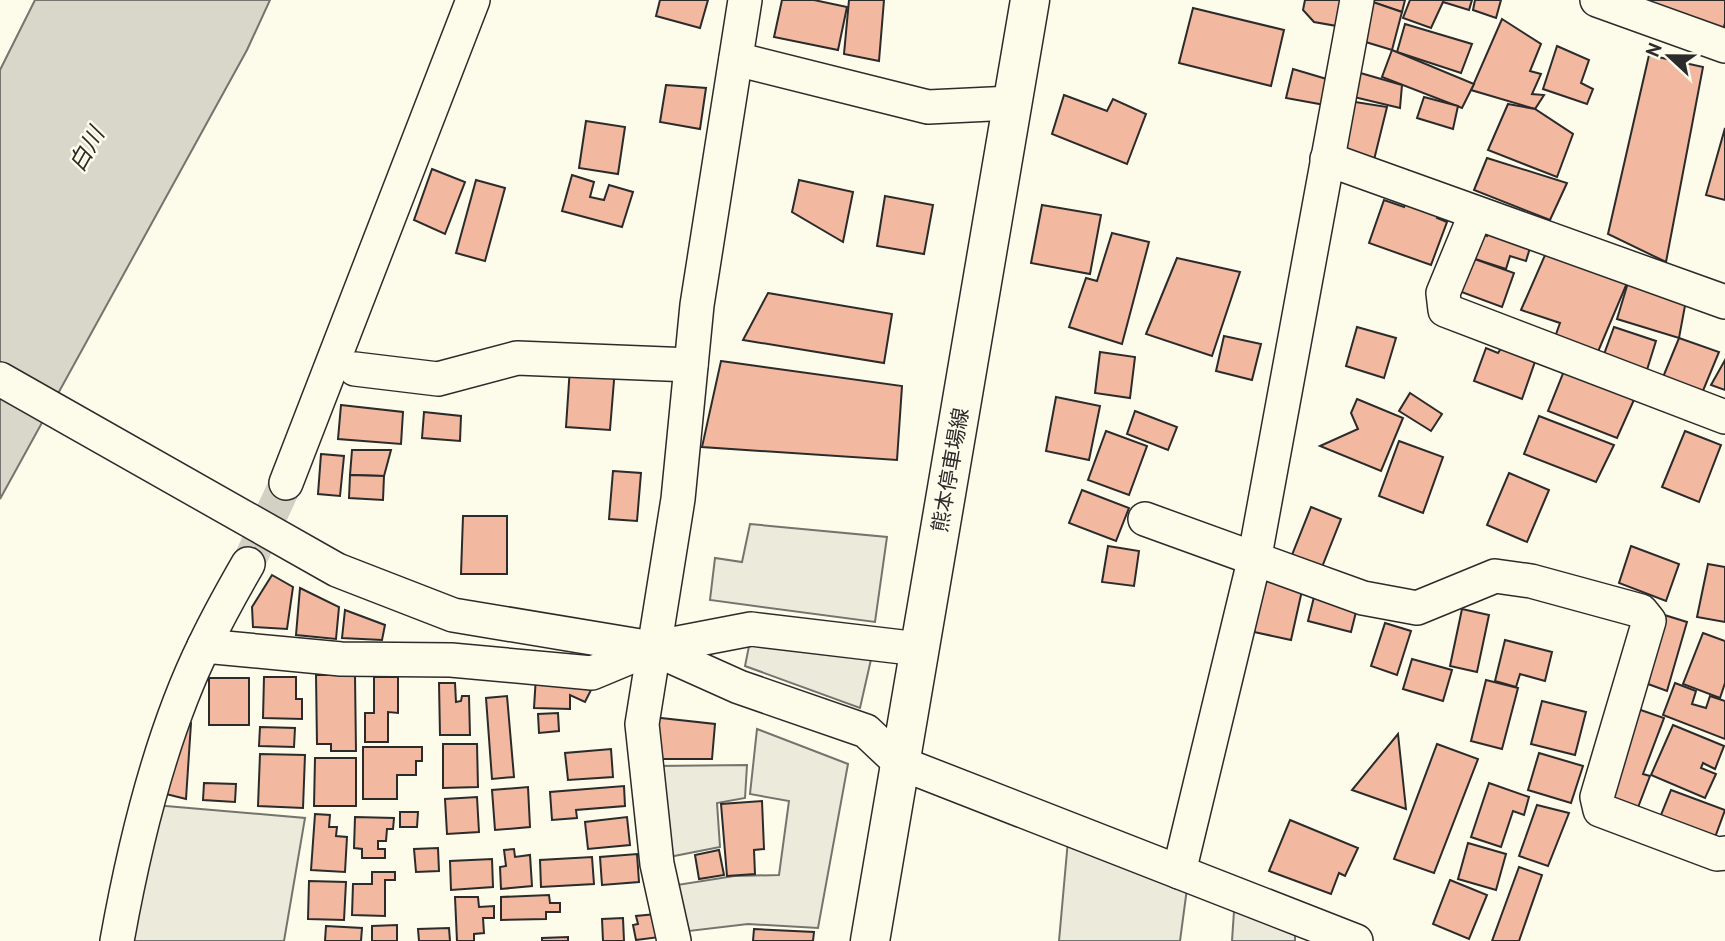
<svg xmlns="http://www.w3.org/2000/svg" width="1725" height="941" viewBox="0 0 1725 941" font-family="'PT Sans','Noto Sans JP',sans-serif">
<rect width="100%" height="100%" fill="#fdfbea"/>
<g fill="#ecebdb" stroke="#74746e" stroke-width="2">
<polygon points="750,524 887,537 875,622 710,600 715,558 742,562"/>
<polygon points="750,641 872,655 860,708 745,666"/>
</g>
<g fill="#eceadb" stroke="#74746e" stroke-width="2">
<polygon points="757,729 848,764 818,928 748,924 689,931 677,885 734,876 779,875 789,801 750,794"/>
<polygon points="747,765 745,798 717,803 720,847 664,858 655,766"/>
<polygon points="154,805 305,818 284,941 131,941"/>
<polygon points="1068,840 1188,881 1180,941 1059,941"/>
<polygon points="1234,911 1295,935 1295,941 1232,941"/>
</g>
<polygon fill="#d8d7c9" stroke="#74746e" stroke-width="2" points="35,0 270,0 247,50 0,499 0,70"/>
<g fill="#f2b8a0" stroke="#2b2b2b" stroke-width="2">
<polygon points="660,0 708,0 700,28 656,16"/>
<polygon points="782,0 814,0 847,7 838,50 774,37"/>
<polygon points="849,0 884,0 879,61 844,54"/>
<polygon points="1305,0 1347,0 1337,26 1314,22 1303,10"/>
<polygon points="1366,0 1405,0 1402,12"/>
<polygon points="1410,0 1472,0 1469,10 1443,2 1431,28 1403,18"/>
<polygon points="1475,0 1501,0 1496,18 1473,10"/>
<polygon points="1611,0 1725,0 1725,23 1722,33"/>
<polygon points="1370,1 1402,12 1392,50 1359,40"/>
<polygon points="1193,8 1284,30 1271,86 1179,63"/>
<polygon points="1502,19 1541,44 1530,71 1541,74 1532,94 1544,95 1535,109 1471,90"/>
<polygon points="1405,24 1472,44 1461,73 1397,52"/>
<polygon points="1557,46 1589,60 1581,83 1593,89 1587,104 1543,89"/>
<polygon points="1392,50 1474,84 1462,108 1382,77"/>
<polygon points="1649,55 1703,67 1666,262 1608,234"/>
<polygon points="1293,69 1330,80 1325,105 1286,98"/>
<polygon points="1357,72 1402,85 1400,108 1354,97"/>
<polygon points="666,85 706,88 700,129 660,122"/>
<polygon points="1064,95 1107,111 1113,99 1146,114 1127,164 1052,134"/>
<polygon points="1424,97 1458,106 1453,129 1417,118"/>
<polygon points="1349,101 1387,107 1373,164 1336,162"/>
<polygon points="1508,104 1535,109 1573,134 1557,177 1488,150"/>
<polygon points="586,121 625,127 618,174 579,168"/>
<polygon points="1725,128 1725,200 1706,195"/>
<polygon points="1487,158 1567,183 1550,220 1474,190"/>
<polygon points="432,169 465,182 445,234 414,220"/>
<polygon points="572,175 594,182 590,197 604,200 609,185 633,192 622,227 562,211"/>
<polygon points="476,180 505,188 485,261 456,253"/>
<polygon points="799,180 853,192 843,242 792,212"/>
<polygon points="1408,195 1442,206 1437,218 1447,222 1431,265 1369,243 1384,200 1404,207"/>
<polygon points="885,196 933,205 924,254 877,246"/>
<polygon points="1042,205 1101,215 1090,274 1031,263"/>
<polygon points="1490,225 1533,238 1526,261 1510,256 1506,269 1469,257 1477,233 1487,236"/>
<polygon points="1112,233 1149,242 1122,344 1069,327 1086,278 1097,281"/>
<polygon points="1549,246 1630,276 1597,354 1555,337 1560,323 1521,310"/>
<polygon points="1469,257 1514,273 1502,307 1456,290"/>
<polygon points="1177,258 1240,272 1212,356 1146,334"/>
<polygon points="1630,276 1687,295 1679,338 1617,319"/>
<polygon points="768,293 892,314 884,363 743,340"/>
<polygon points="1357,327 1396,338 1384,378 1346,366"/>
<polygon points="1614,327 1656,341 1646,373 1603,357"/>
<polygon points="1224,336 1261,344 1252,380 1216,371"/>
<polygon points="1679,338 1719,352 1700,398 1661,382"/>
<polygon points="1506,341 1538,353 1522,399 1474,381 1486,348 1498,353"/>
<polygon points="1100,352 1135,357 1130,398 1095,393"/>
<polygon points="1725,360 1725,390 1711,385"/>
<polygon points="721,361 902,386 897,460 702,447"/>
<polygon points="1566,366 1637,393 1617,438 1548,411"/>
<polygon points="570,367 615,368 610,430 566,427"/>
<polygon points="1410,393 1442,414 1431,431 1399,411"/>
<polygon points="1056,397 1100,406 1089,460 1046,451"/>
<polygon points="1357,399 1403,418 1381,471 1320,446 1358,429 1351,413"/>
<polygon points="341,405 403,412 401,444 338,439"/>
<polygon points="1135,411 1177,427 1168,450 1127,434"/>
<polygon points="424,412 461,416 460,441 422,438"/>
<polygon points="1539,416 1614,445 1596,482 1524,454"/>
<polygon points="1106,431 1147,446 1129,495 1088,480"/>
<polygon points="1685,431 1721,445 1699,502 1662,487"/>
<polygon points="1399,441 1443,457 1423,513 1379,496"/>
<polygon points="352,450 391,450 384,476 350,475"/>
<polygon points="321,454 344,456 340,496 318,494"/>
<polygon points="613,471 641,473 637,521 609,519"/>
<polygon points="1509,473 1549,490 1527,542 1487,525"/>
<polygon points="350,475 384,476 383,500 349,498"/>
<polygon points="1082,490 1129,508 1116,541 1069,523"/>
<polygon points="1311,507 1341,519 1322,567 1292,555"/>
<polygon points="463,516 507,516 507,574 461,574"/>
<polygon points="1108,546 1139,551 1134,586 1102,582"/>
<polygon points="1631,546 1679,564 1666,601 1619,583"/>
<polygon points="1708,564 1725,567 1725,622 1697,617"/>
<polygon points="272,575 293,587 287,629 253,627 252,607"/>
<polygon points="1265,578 1303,586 1291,640 1254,632"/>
<polygon points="300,588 339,607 336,639 296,635"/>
<polygon points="1314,597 1357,608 1351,632 1308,621"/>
<polygon points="1462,609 1489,615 1477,672 1450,666"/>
<polygon points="345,610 385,625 382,640 342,638"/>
<polygon points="1658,613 1687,622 1667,691 1648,684 1649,679 1640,676"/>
<polygon points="1385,623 1411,631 1397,675 1371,666"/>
<polygon points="1703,633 1725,641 1725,683 1720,698 1683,684"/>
<polygon points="1505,640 1552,652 1545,681 1520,674 1516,687 1495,681"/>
<polygon points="1412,659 1452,670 1443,701 1403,689"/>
<polygon points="316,675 355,675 356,751 331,751 331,744 317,744"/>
<polygon points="536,676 593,686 585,702 570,695 570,709 534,708"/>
<polygon points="264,677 296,677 296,699 302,699 302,719 263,718"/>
<polygon points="374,677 398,677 398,713 388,712 388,742 365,742 365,713 374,713"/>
<rect x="209" y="678" width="40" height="47"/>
<polygon points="1486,680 1518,688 1502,749 1471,741"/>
<polygon points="439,683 455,683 456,702 461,701 462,696 469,696 470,735 440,735"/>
<polygon points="1675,683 1696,691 1692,704 1706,708 1710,696 1725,701 1725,739 1663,715"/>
<polygon points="507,696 514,777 492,779 486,698"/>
<polygon points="1542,701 1586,712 1575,755 1531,744"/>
<polygon points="1635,708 1664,718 1643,774 1650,776 1637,810 1607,798"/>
<polygon points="558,713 559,731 539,733 538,714"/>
<polygon points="652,717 715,724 712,759 649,759"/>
<polygon points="178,721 191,723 186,799 158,792"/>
<polygon points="1673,725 1724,746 1715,769 1703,763 1701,768 1716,774 1705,798 1651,775"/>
<polygon points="260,727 295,728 294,747 259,746"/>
<polygon points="1398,734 1406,809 1352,790"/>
<polygon points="443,744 477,744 478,787 443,788"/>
<polygon points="1437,744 1478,759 1434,873 1394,859"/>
<polygon points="363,747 422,747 422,761 416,761 416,775 397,775 397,799 363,799"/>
<polygon points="611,749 613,777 568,780 565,753"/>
<polygon points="1539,753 1583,766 1571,803 1528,790"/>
<polygon points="260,754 305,755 303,808 258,806"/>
<polygon points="315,758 356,758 356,806 314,806"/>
<polygon points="204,783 236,784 235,802 203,800"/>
<polygon points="1489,783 1529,797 1524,815 1513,811 1501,847 1471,837"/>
<polygon points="624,786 625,806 576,810 577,818 552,820 550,792"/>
<polygon points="528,787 530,827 495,830 492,790"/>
<polygon points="1671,790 1725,810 1714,840 1659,820"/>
<polygon points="477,797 479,832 447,834 445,799"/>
<polygon points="762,801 764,849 754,850 755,874 727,876 721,804"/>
<polygon points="1537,805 1569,813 1548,866 1519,856"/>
<polygon points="400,812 418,812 417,827 400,827"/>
<polygon points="315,814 330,815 329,827 337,827 336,836 347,837 345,872 311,870"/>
<polygon points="355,817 394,818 393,829 387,829 386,841 378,841 378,849 385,849 385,858 362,858 362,849 354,848"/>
<polygon points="627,817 630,845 588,849 585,822"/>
<polygon points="1290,820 1358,848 1345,876 1339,873 1331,894 1269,871"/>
<polygon points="1468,843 1506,854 1496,890 1458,879"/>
<polygon points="438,848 439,871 416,872 414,849"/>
<polygon points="514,849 515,857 530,855 532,886 501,889 500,867 506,866 504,850"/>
<polygon points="719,850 724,875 699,879 695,855"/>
<polygon points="637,854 639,882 602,885 600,857"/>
<polygon points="592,857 594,884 541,887 540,860"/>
<polygon points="492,859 493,887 451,890 450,861"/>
<polygon points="1519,867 1542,875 1519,941 1492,941"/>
<polygon points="372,872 395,872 395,880 385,880 385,916 352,915 353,884 372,884"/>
<polygon points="1450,880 1487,895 1469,939 1433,924"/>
<polygon points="309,881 346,882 344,920 308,919"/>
<polygon points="549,895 550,903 560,903 560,912 546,912 546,919 501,920 501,897"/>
<polygon points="455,897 478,897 479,907 494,906 494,918 483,918 484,933 474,934 474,941 457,941"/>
<polygon points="656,914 660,937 636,940 633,925 638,924 636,916"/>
<polygon points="623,918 624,941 603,941 602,919"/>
<polygon points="397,925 397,941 372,941 372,926"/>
<polygon points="326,926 362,928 361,941 325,941"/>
<polygon points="449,928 450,941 419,941 418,929"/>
<polygon points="754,929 814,932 813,941 753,941"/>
<polygon points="568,937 568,941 542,941 542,938"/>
</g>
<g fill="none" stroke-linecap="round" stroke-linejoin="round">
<polyline stroke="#d3d1c4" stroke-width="33" stroke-dasharray="33 17" stroke-linecap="butt" points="248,564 286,483"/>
<defs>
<g id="minor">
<polyline points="1597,0 1725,46"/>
<polyline points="736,59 928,107 1012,103"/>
<polyline points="1327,159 1725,302"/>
<polyline points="1476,213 1443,293 1445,310 1725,417"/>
<polyline points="355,369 438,379 517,358 691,365"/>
<polyline points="0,379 337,570 453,615 652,648 739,687 866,731 900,763 1356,941"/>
<polyline points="286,483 473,0"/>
<polyline points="1145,519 1363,598 1417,608 1495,576 1531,581 1641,611 1649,621 1597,797 1600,810 1717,854 1725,853"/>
<polyline points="204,646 341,659 451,660 592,673 652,648 751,629 919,649"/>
<polyline points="1179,872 1254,561 1357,0"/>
<path d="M117 941C134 846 162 731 205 644 218 617 233 590 248 564"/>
<polyline points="674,941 657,864 642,724 678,499 697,305 745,0"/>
</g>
<polyline id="major" points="870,941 1030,0"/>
</defs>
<use href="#minor" stroke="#2b2b2b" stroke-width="36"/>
<use href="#major" stroke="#2b2b2b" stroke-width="41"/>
<use href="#minor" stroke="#fdfbea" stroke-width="33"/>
<use href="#major" stroke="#fdfbea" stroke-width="38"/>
</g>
<g text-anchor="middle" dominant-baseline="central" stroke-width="5" stroke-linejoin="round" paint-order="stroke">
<g font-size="21" fill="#2b2b2b" stroke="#fdfbea">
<text transform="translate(950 470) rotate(-80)">熊本停車場線</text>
</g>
<g font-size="23" font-style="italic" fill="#2b2b2b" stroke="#fdfbea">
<text transform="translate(86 149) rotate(-60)">白川</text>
</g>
</g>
<g transform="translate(1669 56) rotate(292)" stroke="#fdfbea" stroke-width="5" paint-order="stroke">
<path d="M0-5L12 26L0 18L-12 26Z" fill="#2b2b2b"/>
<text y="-10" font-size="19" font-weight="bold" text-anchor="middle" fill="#2b2b2b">N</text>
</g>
</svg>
